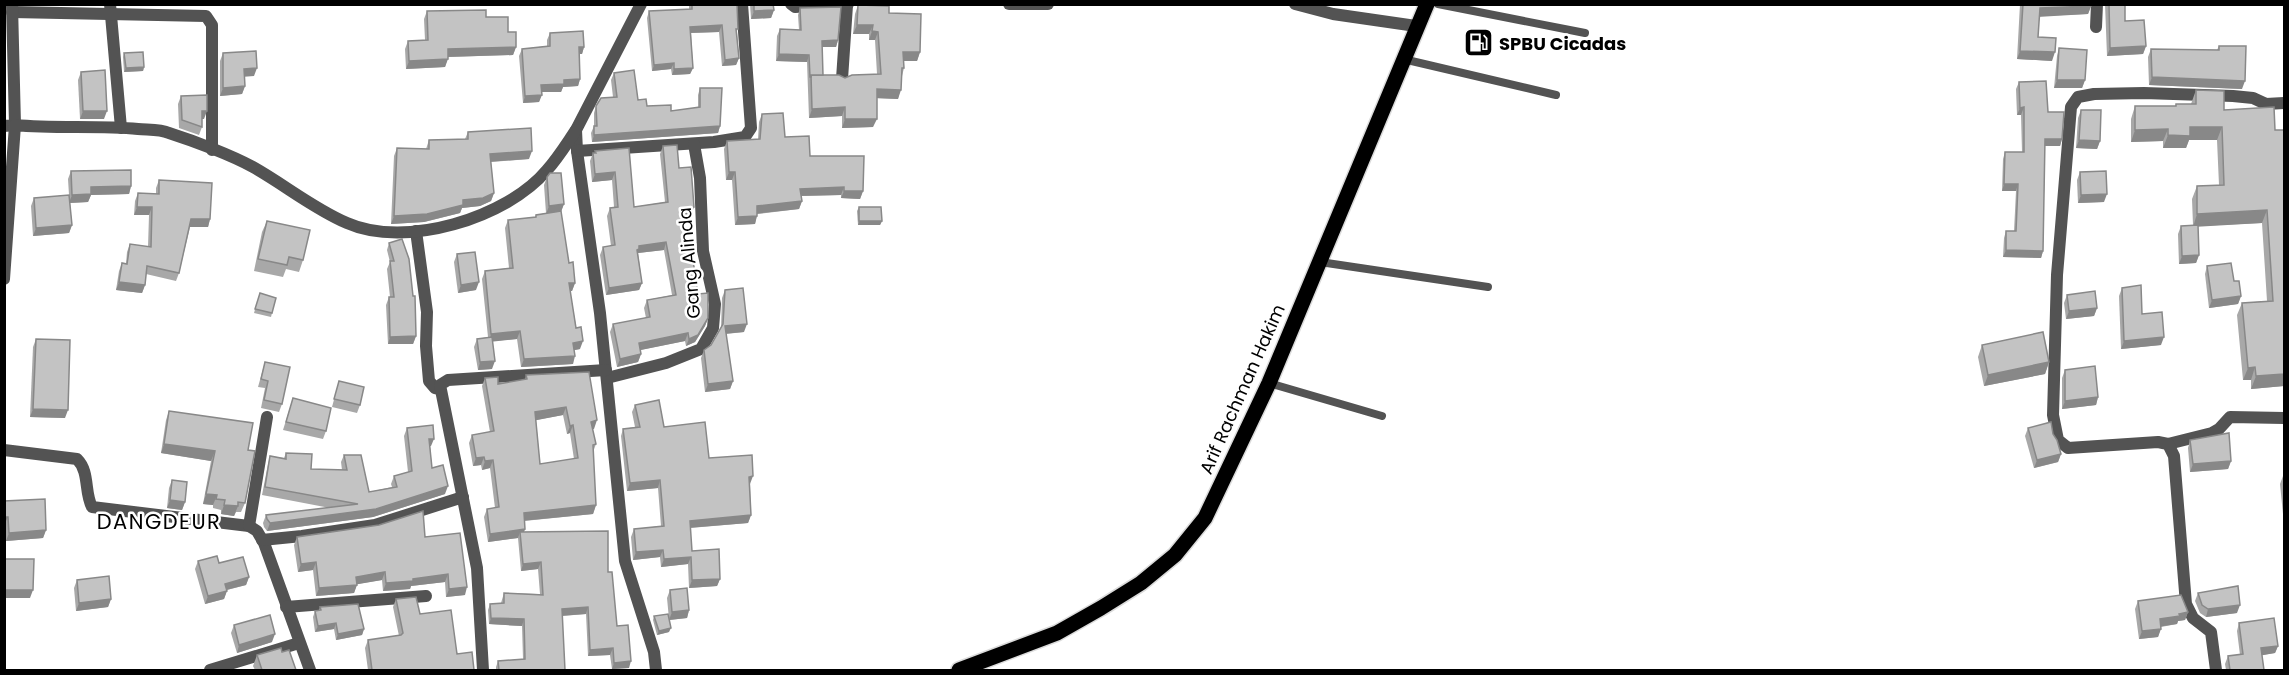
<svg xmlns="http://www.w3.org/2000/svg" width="2289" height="675" viewBox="0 0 2289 675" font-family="Poppins,sans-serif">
<rect width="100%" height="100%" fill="#fff"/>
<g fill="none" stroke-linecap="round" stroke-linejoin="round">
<defs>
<polyline id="primary" points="959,670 1057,633 1101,608 1141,583 1175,555 1205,518 1269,383 1427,4"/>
</defs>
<use href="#primary" stroke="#dbdbdb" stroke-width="18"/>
<g stroke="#535353" stroke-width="8">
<polyline points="1438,4 1585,33"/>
<polyline points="1403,59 1556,95"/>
<polyline points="1320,262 1488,287"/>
<polyline points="1269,383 1382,416"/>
</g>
<g stroke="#535353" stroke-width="12">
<polyline points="110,4 121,128"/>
<polyline points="641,4 576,130 577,151 600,313 625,561 654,652 656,670"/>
<polyline points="791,4 795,7 848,4"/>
<polyline points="1009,4 1048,4"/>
<polyline points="1295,4 1333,14 1416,26"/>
<polyline points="12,12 206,16 212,25 212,150"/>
<polyline points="2096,27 2097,4"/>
<polyline points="842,79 847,5"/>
<polyline points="4,126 15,125 12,5"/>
<polyline points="577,151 714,142 745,137 751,128 742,4"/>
<polyline points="416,231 427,312 426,346 429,381 435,388 440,389"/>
<path d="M4 279 15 125C56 129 97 125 138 129 148 130 160 129 169 133 194 141 231 155 253 167 285 185 314 209 347 223 405 249 507 218 547 170 558 158 567 143 576 130"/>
<polyline points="607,378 666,363 701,349 713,328 715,304 703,251 700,178 694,144"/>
<polyline points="2168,444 2212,433 2219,429 2230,417 2284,418"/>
<path d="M4 450 77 459C90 472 84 492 92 507L249 526 257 531 264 543 310 670"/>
<polyline points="249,526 267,417"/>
<polyline points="262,540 302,536 375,525 463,497"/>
<polyline points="286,607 426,596"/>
<polyline points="210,670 299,643"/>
<polyline points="483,670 477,568 440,385 448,380 606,370"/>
<polyline points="2216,670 2211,632 2193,618 2186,604 2174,456 2168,444 2158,442 2068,448 2058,440 2053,415 2057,275 2071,107 2078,97 2094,94 2144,93 2233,96 2253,98 2266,104 2284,103"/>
</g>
<use href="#primary" stroke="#000" stroke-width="15"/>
</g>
<g fill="#a8a8a8" fill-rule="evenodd">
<polygon points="689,4 737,4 737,32 739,58 736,65 722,66 719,32 691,33 693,68 690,74 672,75 671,69 652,71 647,18 649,11 689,9"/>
<polygon points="750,4 773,4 774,10 771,18 751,19"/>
<polygon points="2020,4 2092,4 2088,14 2039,16 2038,37 2052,61 2017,59"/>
<polygon points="2105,4 2125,4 2125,21 2146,46 2143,54 2107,56"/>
<polygon points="858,5 889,13 920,52 917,61 904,61 904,68 902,76 898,99 877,98 873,127 842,128 842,116 809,118 807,62 776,61 777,36 780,29 799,30 798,15 800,8 838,40 836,47 822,47 823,75 845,78 877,74 875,40 869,40 869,34 853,34 855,14"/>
<polygon points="427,11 486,17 508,32 516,47 513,55 448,57 445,67 406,69 405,49 408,41 425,40 424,19"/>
<polygon points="550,33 584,47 582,54 580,54 580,79 578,86 563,87 561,92 542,92 539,102 523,103 519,56 522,49 547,46 547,40"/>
<polygon points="2219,46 2242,89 2149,85 2148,57 2151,49 2217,50"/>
<polygon points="2059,48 2085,80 2082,88 2054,88 2057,56"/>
<polygon points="124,53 144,67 143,71 124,72 123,57"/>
<polygon points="223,53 254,76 244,76 245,86 242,94 220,96 220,61"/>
<polygon points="81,72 104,119 80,119 78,80"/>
<polygon points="614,73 638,100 647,106 671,111 698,108 698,95 700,88 720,126 718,133 592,142 591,133 594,126 594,113 596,106 613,97 611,80"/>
<polygon points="2019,82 2048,112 2062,139 2060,146 2045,146 2043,251 2041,258 2003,257 2004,238 2006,231 2014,231 2016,191 2002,191 2003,159 2005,152 2022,152 2021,115 2017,115 2016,89"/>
<polygon points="2196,90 2224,110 2274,107 2284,386 2251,389 2251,380 2243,380 2237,315 2242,303 2267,301 2262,223 2198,226 2199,255 2196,263 2179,264 2178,234 2181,226 2193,225 2192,199 2197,186 2219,185 2217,140 2189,140 2186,148 2163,148 2163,141 2131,142 2131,119 2135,106 2175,106 2176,104 2191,104"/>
<polygon points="181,96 204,119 202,119 202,127 199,135 179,128 178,104"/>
<polygon points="2081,110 2100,141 2097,149 2076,148 2078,118"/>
<polygon points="762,114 785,137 810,156 863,191 860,199 841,198 841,195 801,196 802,201 799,209 757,214 755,224 735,225 732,180 726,180 724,149 727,141 758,139 759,122"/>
<polygon points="468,132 529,159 491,162 494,193 491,201 480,206 462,208 460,213 424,222 391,224 394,156 397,148 426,149 429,140 465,139"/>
<polygon points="663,146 679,168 694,207 691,215 684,216 688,261 698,294 708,318 705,326 695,342 686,346 685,341 640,350 641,354 638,362 617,367 610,332 613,324 646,318 644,308 647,300 672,295 664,250 638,253 642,283 639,290 606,295 600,255 603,247 611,246 607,216 610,208 614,207 612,180 592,182 590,161 593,153 595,153 595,151 629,148 634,207 665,202 660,154"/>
<polygon points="71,171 131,186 129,194 91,195 88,202 70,203 72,225 69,233 33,236 31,206 34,198 69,195 68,179"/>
<polygon points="2080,172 2104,202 2078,203 2077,180"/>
<polygon points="547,177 564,204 561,211 569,263 575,283 572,291 570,291 580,349 574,350 573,364 521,367 517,339 493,341 492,369 478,370 474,347 477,339 488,337 482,279 485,271 509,268 505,228 508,220 535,217 536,215 546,213 544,185"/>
<polygon points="159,180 210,219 208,227 190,227 179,273 176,281 146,274 145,285 142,293 116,290 119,271 122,263 126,264 127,252 130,244 148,247 149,215 134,215 135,201 138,193 156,194 156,188"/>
<polygon points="859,207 882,221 880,225 858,225 857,211"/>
<polygon points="267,221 303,260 299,272 286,269 283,277 254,271 262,232"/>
<polygon points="389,243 416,336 413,344 388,344 386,305 389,297 390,297 387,269 390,262 387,250"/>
<polygon points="457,254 476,290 458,293 454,262"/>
<polygon points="2207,266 2234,281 2241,296 2238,304 2209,308 2205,274"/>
<polygon points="2122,288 2142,314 2161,345 2121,349 2119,296"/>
<polygon points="725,290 744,332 726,334 733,381 730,389 705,392 701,358 704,350 711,345 721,328 722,298"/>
<polygon points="260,293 272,313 271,317 254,313"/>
<polygon points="2067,295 2097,308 2094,316 2066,319 2064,303"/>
<polygon points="36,339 65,418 30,417 33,347"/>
<polygon points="1982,345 2049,362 2045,374 1984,386 1978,357"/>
<polygon points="265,362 282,404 279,412 261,408 265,388 258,387"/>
<polygon points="2065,370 2098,397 2096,405 2062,409 2062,378"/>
<path d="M526 375 594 429H592L596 444 593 452 596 505 593 514 524 521 525 529 524 532 608 572 617 626 629 668 612 669 610 655 588 656 586 614 562 616 565 670H496V667L498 661 523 659 522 626 489 624 488 610 490 604 501 603 504 593 540 594 538 569 521 571 518 538 488 542 484 517 487 509 495 508 490 468 482 470 481 465 473 466 469 443 472 435 490 432 482 386 485 378 498 384 525 380ZM563 415 567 434 570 433 574 459 540 464 536 420Z"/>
<polygon points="339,381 360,405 357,413 332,407"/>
<polygon points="293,398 326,431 323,439 283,430"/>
<polygon points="635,405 709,458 750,484 751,515 748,523 690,528 692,551 720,579 717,586 689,588 688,564 661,567 660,557 633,560 631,537 634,529 661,526 658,488 627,491 621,436 623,429 635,427 632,412"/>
<polygon points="169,411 248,450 245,503 241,512 236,512 234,516 221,514 221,510 213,508 213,505 203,504 211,461 161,453 166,420"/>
<polygon points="407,428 431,446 430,446 432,468 445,494 373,517 267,531 264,527 263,523 266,515 330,508 262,495 268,464 270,456 284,458 286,453 311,469 342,470 341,462 344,455 369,492 392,487 391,484 394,476 408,472 404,436"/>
<polygon points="2028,428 2061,454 2058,462 2034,468 2025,436"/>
<polygon points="2190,440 2231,461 2228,469 2190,472 2188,448"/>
<polygon points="2283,476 2284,476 2284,514 2283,514 2280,484"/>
<polygon points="172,480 185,502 182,510 167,508 169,488"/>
<polygon points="4,501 46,530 43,538 6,541"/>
<polygon points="297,537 425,537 465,595 446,597 445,582 411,586 410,589 383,591 382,580 357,584 354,593 316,596 313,570 298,572 294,545"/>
<polygon points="198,561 219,563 249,577 246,585 227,590 224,599 205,604 195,569"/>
<polygon points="77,580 111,599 108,607 76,611 74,588"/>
<polygon points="670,590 689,610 687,618 669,620 669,632 657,635 653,620 654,616 669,619 667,598"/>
<polygon points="2198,593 2237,613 2206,617 2200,613 2195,601"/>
<polygon points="396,599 420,614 474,670 368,670 365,648 368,640 399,636 393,607"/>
<polygon points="2138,601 2188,612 2185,620 2178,621 2177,624 2161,627 2158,637 2139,639 2135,609"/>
<polygon points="320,607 364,629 362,635 336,640 334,629 315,632 313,617 315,611 319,610"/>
<polygon points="2239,623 2278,646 2275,653 2262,655 2264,670 2226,670 2225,664 2228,656 2240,655 2237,631"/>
<polygon points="234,625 272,642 237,653 231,633"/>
<polygon points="282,652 296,670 255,670 253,666 257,655"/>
</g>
<g fill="#888">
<polygon points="2091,6 2088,14 2037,17 2040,8"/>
<polygon points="774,10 771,18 751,19 754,11"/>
<polygon points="722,25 719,32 688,33 690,27"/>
<polygon points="857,25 873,25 869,34 853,34"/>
<polygon points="872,31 878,32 875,40 869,40"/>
<polygon points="838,40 836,47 820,47 822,41"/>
<polygon points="2146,46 2143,54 2107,56 2110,48"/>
<polygon points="516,47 513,55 445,57 448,49"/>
<polygon points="579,47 584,47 582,54 577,54"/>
<polygon points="2020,51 2055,52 2052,61 2017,59"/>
<polygon points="903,52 920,52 917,61 900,61"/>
<polygon points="779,54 809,55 807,62 776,61"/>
<polygon points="739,58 736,65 722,66 725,60"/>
<polygon points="448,59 445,67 406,69 409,61"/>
<polygon points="674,63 671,69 652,71 654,65"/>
<polygon points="144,67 143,71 124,72 126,68"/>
<polygon points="257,68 254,76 241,77 244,69"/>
<polygon points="693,68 690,74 672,75 674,69"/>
<polygon points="2152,77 2245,81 2242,89 2149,85"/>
<polygon points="580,79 578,86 563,87 561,92 539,92 541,85 564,80"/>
<polygon points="2057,80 2085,80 2082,88 2054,88"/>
<polygon points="245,86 242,94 220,96 223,88"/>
<polygon points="877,89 901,90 898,99 873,98"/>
<polygon points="542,95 539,102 523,103 525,96"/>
<polygon points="845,107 842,116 809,118 812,109"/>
<polygon points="2024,107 2021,115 2017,115 2020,108"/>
<polygon points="83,111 107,111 104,119 80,119"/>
<polygon points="202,111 207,111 204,119 199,119"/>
<polygon points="845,119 877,119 873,127 842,128"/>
<polygon points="720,126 718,133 592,142 594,135"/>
<polygon points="2190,127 2222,127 2217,140 2189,140 2186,148 2163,148 2168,135"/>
<polygon points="2168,129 2163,141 2131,142 2135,130"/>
<polygon points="2045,139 2062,139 2060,146 2042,146"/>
<polygon points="2079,140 2100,141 2097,149 2076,148"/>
<polygon points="532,151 529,159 487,162 490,154"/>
<polygon points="615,172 612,180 592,182 595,174"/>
<polygon points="729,172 735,172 732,180 726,180"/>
<polygon points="2004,184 2018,184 2016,191 2002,191"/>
<polygon points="131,186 129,194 91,195 88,202 69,203 72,195 91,187"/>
<polygon points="844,187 841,195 797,196 800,189"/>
<polygon points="844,191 863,191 860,199 841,198"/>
<polygon points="494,193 491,201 480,206 462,208 460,213 424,222 391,224 394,216"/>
<polygon points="2107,194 2104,202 2078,203 2081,195"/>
<polygon points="802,201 799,209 754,214 757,206"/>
<polygon points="564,204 561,212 546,214 549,206"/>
<polygon points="137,207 152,207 149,215 134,215"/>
<polygon points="694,207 691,215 681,216 683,208"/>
<polygon points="2267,210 2262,223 2193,227 2197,214"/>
<polygon points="757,216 755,224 735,225 738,217"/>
<polygon points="191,219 210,219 208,227 189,227"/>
<polygon points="859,221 882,221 880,225 858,225"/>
<polygon points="72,225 69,233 33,236 36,228"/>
<polygon points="666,242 664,250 638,253 634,257 639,246"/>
<polygon points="2006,250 2043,251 2041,258 2003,257"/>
<polygon points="2199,255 2196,263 2179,264 2182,256"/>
<polygon points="119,282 145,285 142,293 116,290"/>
<polygon points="479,282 476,290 458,293 461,285"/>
<polygon points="569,283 575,283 572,291 566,291"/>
<polygon points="642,283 639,290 606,295 609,288"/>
<polygon points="2241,296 2238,304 2209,308 2212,300"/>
<polygon points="2097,308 2094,316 2066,319 2069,311"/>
<polygon points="708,318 705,326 695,342 686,346 689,339"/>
<polygon points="747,324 744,332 722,334 725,326"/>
<polygon points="520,331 517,339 489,342 491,334"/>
<polygon points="688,333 685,341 636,351 639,343"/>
<polygon points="416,336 413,344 388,344 390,337"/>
<polygon points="2164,337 2161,345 2121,349 2124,341"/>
<polygon points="583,341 580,349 570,351 573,343"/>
<polygon points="641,354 638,362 617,367 620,359"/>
<polygon points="575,356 573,364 521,367 524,359"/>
<polygon points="495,361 492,369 478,370 480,362"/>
<polygon points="2049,362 2045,374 1984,386 1988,375"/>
<polygon points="2255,367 2251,380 2243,380 2248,368"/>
<polygon points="2284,374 2284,386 2251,389 2256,376"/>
<polygon points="733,381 730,389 705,392 708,384"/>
<polygon points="2098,397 2096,405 2062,409 2065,401"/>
<polygon points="566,407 563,415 532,421 535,412"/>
<polygon points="33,409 68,410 65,418 30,417"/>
<polygon points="597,420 594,429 588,430 591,422"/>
<polygon points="573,425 570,433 567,434 570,426"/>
<polygon points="429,439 434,439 431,446 426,447"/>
<polygon points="164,444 215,451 211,461 161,453"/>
<polygon points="2061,454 2058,462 2034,468 2037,460"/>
<polygon points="484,457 481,465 473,466 476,458"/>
<polygon points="493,460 490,468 482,470 485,461"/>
<polygon points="2231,461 2228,469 2190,472 2193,464"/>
<polygon points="753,476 750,484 747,484 749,477"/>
<polygon points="660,480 658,488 627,491 630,483"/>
<polygon points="448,486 445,494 373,517 267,531 270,523"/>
<polygon points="206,494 217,495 213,505 203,504"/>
<polygon points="170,500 185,502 182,510 167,508"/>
<polygon points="224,505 238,506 234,516 221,514"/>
<polygon points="596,505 593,514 521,521 524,513"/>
<polygon points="751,515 748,523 687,528 690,521"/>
<polygon points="4,517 8,517 4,525"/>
<polygon points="525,529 522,537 520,532 518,538 488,542 490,534"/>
<polygon points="46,530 43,538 6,541 9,533"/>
<polygon points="663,550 660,557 633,560 636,552"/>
<polygon points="691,557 688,564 661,567 664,559"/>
<polygon points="316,562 313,570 298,572 301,564"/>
<polygon points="541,562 538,569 521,571 523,564"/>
<polygon points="385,572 382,580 353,585 356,577"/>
<polygon points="448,574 445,582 411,586 410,589 383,591 386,583"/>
<polygon points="249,577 246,585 222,591 225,584"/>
<polygon points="720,579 717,586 689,588 692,580"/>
<polygon points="357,585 354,593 316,596 319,588"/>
<polygon points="467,587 465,595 446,597 449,589"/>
<polygon points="4,590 33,590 30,598 4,598"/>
<polygon points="227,591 224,599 205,604 208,596"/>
<polygon points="111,599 108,607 76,611 79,603"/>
<polygon points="2240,605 2237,613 2206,617 2208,609"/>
<polygon points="588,607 586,614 559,616 562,609"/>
<polygon points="689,610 687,618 669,620 672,612"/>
<polygon points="2188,612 2185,620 2178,621 2177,624 2157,627 2160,619 2179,614"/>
<polygon points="491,618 524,619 522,626 489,624"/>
<polygon points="336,623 334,629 315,632 318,626"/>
<polygon points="671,628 669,632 657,635 659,631"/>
<polygon points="364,629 362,635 336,640 338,634"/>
<polygon points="2161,629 2158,637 2139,639 2142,631"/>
<polygon points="275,634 272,642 237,653 239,645"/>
<polygon points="2278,646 2275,653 2258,656 2261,648"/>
<polygon points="613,648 610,655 588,656 590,650"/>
<polygon points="631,661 629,668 612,669 614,663"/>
</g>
<g fill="#c3c3c3" stroke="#888" stroke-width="1.5" fill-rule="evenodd">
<polygon points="692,4 737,4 738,29 736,29 739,58 725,60 722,25 690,27 693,68 674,69 674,63 654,65 649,11 692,9"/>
<polygon points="754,4 773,4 774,10 754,11"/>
<polygon points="2023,4 2092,4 2091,6 2040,8 2038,37 2056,38 2055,52 2020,51"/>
<polygon points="2109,4 2125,4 2125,21 2144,20 2146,46 2110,48"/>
<polygon points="858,5 889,6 889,13 921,14 920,52 903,52 904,68 902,68 901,90 877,89 877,119 845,119 845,107 812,109 811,75 839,75 845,78 852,75 881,74 878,32 872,31 873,25 857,25"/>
<polygon points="841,7 838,40 822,41 823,75 811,75 811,77 810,77 809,55 779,54 780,29 801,30 800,8"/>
<polygon points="486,10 486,17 508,17 508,32 516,32 516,47 448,49 448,59 409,61 408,41 428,40 427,11"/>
<polygon points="583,31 584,47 579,47 580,79 564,80 564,84 541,85 542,95 525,96 522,49 550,46 550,33"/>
<polygon points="2219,46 2246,46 2245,81 2152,77 2151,49 2219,50"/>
<polygon points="2059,48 2087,50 2085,80 2057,80"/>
<polygon points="256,51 257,68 244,69 245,86 223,88 223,53"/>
<polygon points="143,52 144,67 126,68 124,53"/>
<polygon points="105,70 107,111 83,111 81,72"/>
<polygon points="634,70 638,100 646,99 647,106 671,105 671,111 700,107 700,88 722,88 720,126 594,135 594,126 597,126 596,106 601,98 617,97 614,73"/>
<polygon points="2046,81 2048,112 2064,112 2062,139 2045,139 2043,251 2006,250 2006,231 2016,231 2018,184 2004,184 2005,152 2024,152 2024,107 2020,108 2019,82"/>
<polygon points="2196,90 2224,91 2224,110 2274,107 2275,130 2284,130 2284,374 2256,376 2255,367 2248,368 2242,303 2273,301 2267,210 2197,214 2197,186 2224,185 2222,127 2190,127 2190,136 2168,135 2168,129 2135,130 2135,106 2176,106 2176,104 2196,104"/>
<polygon points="207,95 207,111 202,111 202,127 182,120 181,96"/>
<polygon points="2081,110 2101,110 2100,141 2079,140"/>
<polygon points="783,113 785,137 809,136 810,156 864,156 863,191 844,191 844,187 800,189 802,201 757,206 757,216 738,217 735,172 729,172 727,141 760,139 762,114"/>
<polygon points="531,128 532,151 490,154 494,193 483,198 463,200 463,205 427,214 394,216 397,148 429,149 429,140 468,139 468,132"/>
<polygon points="677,145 679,168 691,167 694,207 683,208 688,261 693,260 698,294 708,293 708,318 698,335 689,339 688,333 639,343 641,354 620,359 613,324 650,317 647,300 676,295 666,242 639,246 639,249 637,250 642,283 609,288 603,247 615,245 610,208 618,207 615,172 595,174 593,153 596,153 595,151 629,148 634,207 668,202 663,146"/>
<polygon points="131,170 131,186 91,187 91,194 72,195 71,171"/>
<polygon points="2106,171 2107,194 2081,195 2080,172"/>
<polygon points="550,173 561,173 564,204 549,206 547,177"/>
<polygon points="159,180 212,183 210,219 191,219 179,273 147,266 145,285 119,282 122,263 127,264 130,244 151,247 152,207 137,207 138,193 159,194"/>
<polygon points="69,195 72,225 36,228 34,198"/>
<polygon points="859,207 881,207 882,221 859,221"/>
<polygon points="561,211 569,263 573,262 575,283 569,283 576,328 581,327 583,341 573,343 575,356 524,359 520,331 491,334 485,271 513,268 508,220 536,217 536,215"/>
<polygon points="267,221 310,230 303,260 289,257 287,265 258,259"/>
<polygon points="2198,225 2199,255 2182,256 2181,226"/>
<polygon points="402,239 409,259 413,296 415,296 416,336 390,337 389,297 394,297 390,261 394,261 389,243"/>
<polygon points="475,252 479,282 461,285 457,254"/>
<polygon points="2231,263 2234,281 2239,281 2241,296 2212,300 2207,266"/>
<polygon points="2141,285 2142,314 2162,312 2164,337 2124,341 2122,288"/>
<polygon points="743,288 747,324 725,326 733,381 708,384 704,350 711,345 723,324 725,290"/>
<polygon points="2095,291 2097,308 2069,311 2067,295"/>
<polygon points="260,293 276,298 272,313 255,309"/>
<polygon points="2043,332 2049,362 1988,375 1982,345"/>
<polygon points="492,337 495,361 480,362 477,339"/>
<polygon points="36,339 70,340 68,410 33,409"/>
<polygon points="265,362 290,367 282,404 264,400 268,381 261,379"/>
<polygon points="2095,366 2098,397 2065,401 2065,370"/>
<path d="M589 372 597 420 591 422 596 444 593 445 596 505 524 513 525 529 490 534 487 509 499 507 493 460 485 461 484 457 476 458 472 435 494 431 485 378 498 377V384L527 379 526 375ZM566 407 570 426 573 425 578 458 540 464 535 412Z"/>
<polygon points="339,381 364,387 360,405 334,399"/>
<polygon points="293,398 331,408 326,431 286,422"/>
<polygon points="659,400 664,427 705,422 709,458 752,455 753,476 749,477 751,515 690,521 692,551 719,549 720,579 692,580 691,557 664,559 663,550 636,552 634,529 664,526 660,480 630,483 623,429 640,427 635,405"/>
<polygon points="169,411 253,423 248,450 255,451 245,503 238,502 238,506 224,505 225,500 216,499 217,495 206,494 215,451 164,444"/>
<polygon points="2051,422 2053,434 2057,440 2061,454 2037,460 2028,428"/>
<polygon points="433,425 434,439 429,439 432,468 443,465 448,486 376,509 270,523 267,519 266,515 358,504 265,487 270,456 286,459 286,453 312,454 311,469 347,470 344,455 361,455 369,492 397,487 394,476 412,471 407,428"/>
<polygon points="2229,433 2231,461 2193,464 2190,440"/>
<polygon points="172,480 187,482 185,502 170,500"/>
<polygon points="45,499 46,530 9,533 8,517 4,517 4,501"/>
<polygon points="423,511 425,537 460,533 467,587 449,589 448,574 413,579 413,581 386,583 385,572 356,577 357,585 319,588 316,562 301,564 297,537 379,525"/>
<polygon points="608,531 608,572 612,572 617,626 628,625 631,661 614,663 613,648 590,650 588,607 562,609 565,670 499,670 498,661 525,659 524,619 491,618 490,604 504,603 504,593 543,595 541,562 523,564 520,532"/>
<polygon points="217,556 219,563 243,557 249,577 225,584 227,591 208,596 198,561"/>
<polygon points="4,559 34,559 33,590 4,590"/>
<polygon points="109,576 111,599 79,603 77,580"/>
<polygon points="2238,586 2240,605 2208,609 2202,605 2198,593"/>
<polygon points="687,588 689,610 672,612 670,590"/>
<polygon points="2181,595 2188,612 2179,614 2180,616 2160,619 2161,629 2142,631 2138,601"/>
<polygon points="416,597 420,614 451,610 457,654 472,652 474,670 372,670 368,640 401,635 403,633 396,599"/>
<polygon points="358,604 364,629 338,634 336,623 318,626 315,611 321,610 320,607"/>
<polygon points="668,614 671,628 659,631 654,616"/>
<polygon points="270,615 275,634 239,645 234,625"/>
<polygon points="2274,618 2278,646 2261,648 2264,670 2230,670 2228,656 2243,654 2239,623"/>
<polygon points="281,648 282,652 289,650 296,670 262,670 257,655"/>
</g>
<defs>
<symbol id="fuel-square" viewBox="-11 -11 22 22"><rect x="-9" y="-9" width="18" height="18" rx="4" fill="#000" stroke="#fff"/><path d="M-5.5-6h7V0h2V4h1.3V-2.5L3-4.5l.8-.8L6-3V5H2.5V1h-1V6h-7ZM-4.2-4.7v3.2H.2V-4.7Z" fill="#fff"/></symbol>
</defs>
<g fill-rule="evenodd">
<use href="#fuel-square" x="1462" y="26" width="33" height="33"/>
</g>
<g text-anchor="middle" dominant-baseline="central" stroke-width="5" stroke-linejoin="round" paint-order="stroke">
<g font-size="18" font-weight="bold" fill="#000" stroke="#fff" text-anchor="start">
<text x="1499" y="43">SPBU Cicadas</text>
</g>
<g font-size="18" fill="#000" stroke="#fff">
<text transform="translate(689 263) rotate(-95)">Gang Alinda</text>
<text transform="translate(1242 389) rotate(-66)">Arif Rachman Hakim</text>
</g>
<g font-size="21" letter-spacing="1.5" fill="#000" stroke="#fff">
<text x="159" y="521">DANGDEUR</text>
</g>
</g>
<rect width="2289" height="675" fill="none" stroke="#000000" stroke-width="12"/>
</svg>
